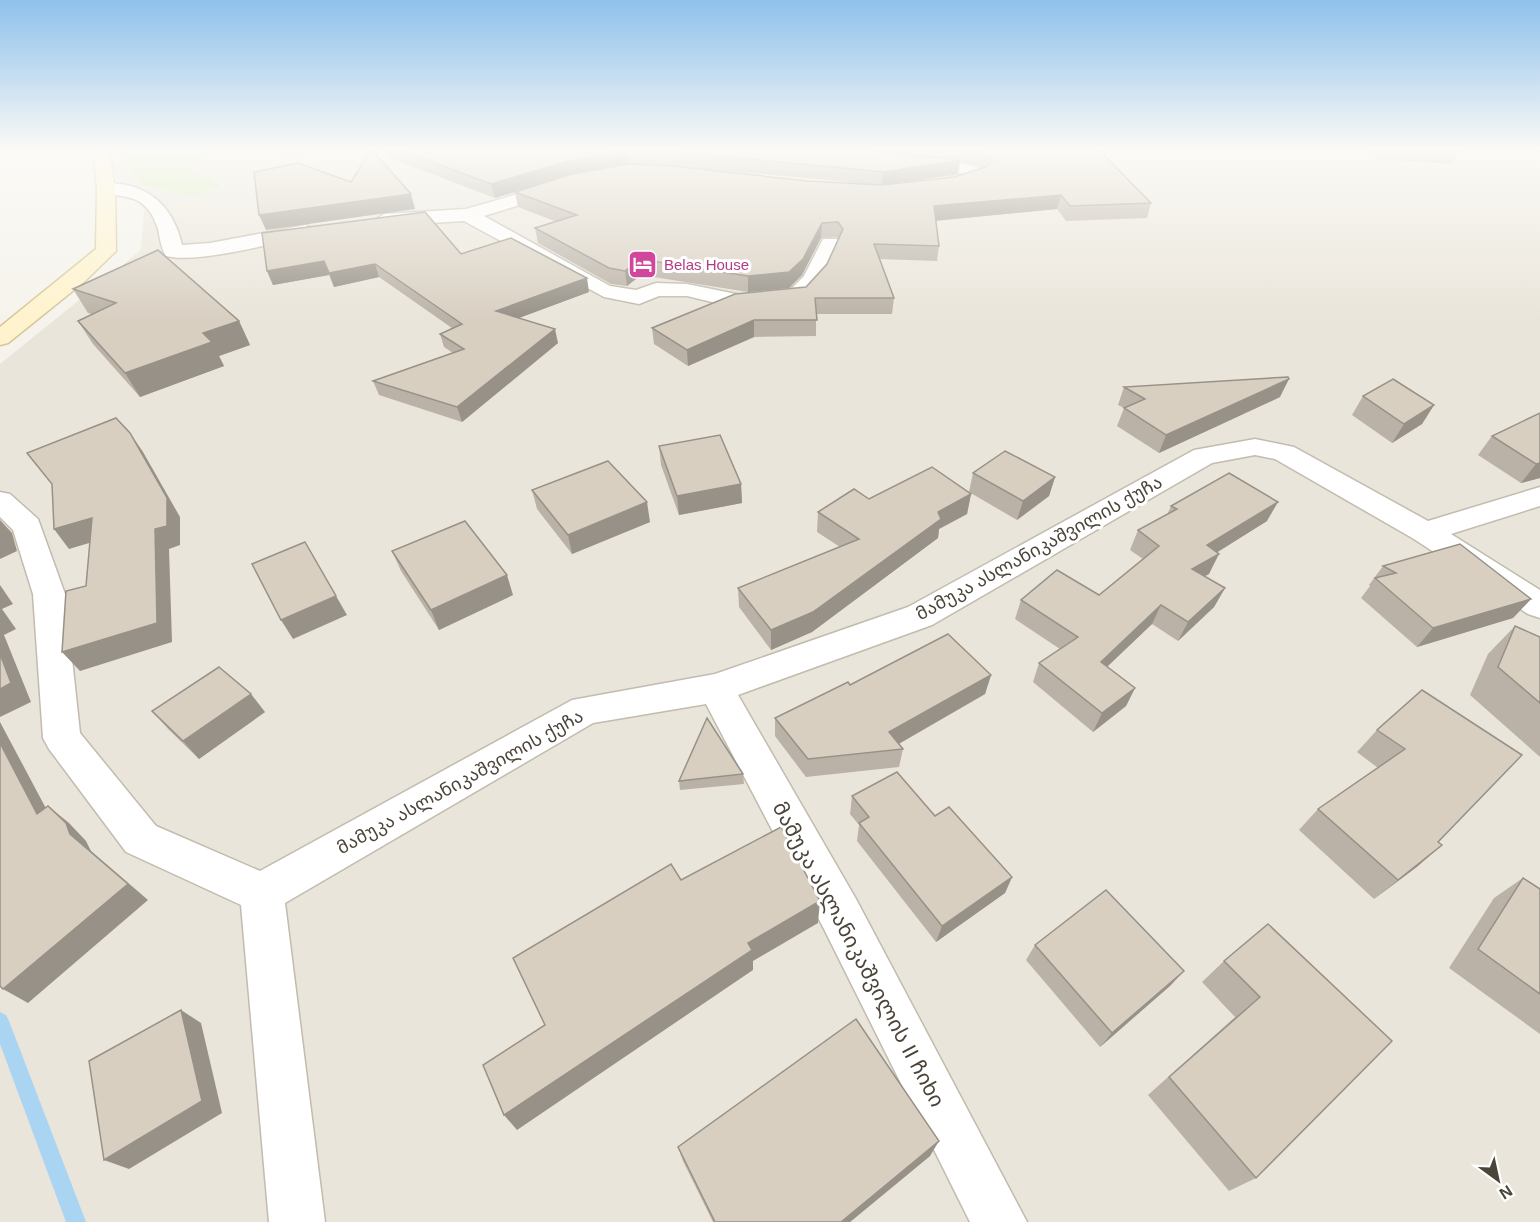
<svg xmlns="http://www.w3.org/2000/svg" width="1540" height="1222" viewBox="0 0 1540 1222" font-family="Arial,'Noto Sans Georgian',sans-serif">
<rect width="100%" height="100%" fill="#f6f3ec"/>
<polygon fill="#eae5da" points="93,149 1540,149 1540,1222 0,1222 0,364 141,250 144,210"/>
<g fill="#d2eab5">
<polygon points="117,149 242,149 210,153 191,169 221,186 193,196 143,185"/>
<polygon points="245,149 409,149 288,156"/>
</g>
<g fill="none" stroke-linecap="round" stroke-linejoin="round">
<polygon fill="#a9d4f2" fill-rule="evenodd" points="0,1012 6,1015 9,1021 86,1222 66,1222 0,1044"/>
<defs>
<g id="street">
<path d="M825 149C846 149 864 152 885 155 919 160 952 157 985 170L988 174 985 178 943 190 937 189 934 185 937 181 963 173 884 165 827 152Z"/>
<polygon points="559,182 565,183 568,187 565,191 484,216 610,286 636,290 656,283 687,284 741,295 790,290 804,276 823,239 837,239 840,243 824,279 804,301 741,309 687,296 659,296 639,304 604,297 464,221 384,226 375,220 384,214 466,209"/>
<path d="M106 183C147 183 173 205 182 245L210 243 306 225 316 231 306 237C271 243 198 264 166 256 161 249 160 238 158 229 146 193 129 199 100 192L97 188 100 184Z"/>
<polygon points="1255,439 1294,447 1428,521 1540,487 1540,506 1451,534 1540,590 1540,618 1528,614 1414,539 1275,459 1255,455 1212,463 932,625 738,695 856,899 1027,1222 970,1222 824,929 706,704 593,723 285,903 325,1222 269,1222 241,905 126,852 49,749 43,738 33,594 13,530 0,517 0,492 10,494 38,519 65,594 80,733 156,826 260,871 572,700 715,674 908,607 1194,450"/>
</g>
<polygon id="secondary" points="93,149 109,149 115,188 116,251 85,281 8,343 0,345 0,327 96,249 97,188"/>
</defs>
<use href="#street" stroke="#c2bbae" stroke-width="3"/>
<use href="#secondary" stroke="#d6c79b" stroke-width="3"/>
<use href="#street" fill="#fff" fill-rule="evenodd"/>
<use href="#secondary" fill="#fff3cd" fill-rule="evenodd"/>
</g>
<g fill="#bab2a6" fill-rule="evenodd">
<path d="M384 149H1148V150H1099L1151 203 1147 218 1066 221 1057 209 936 221 939 246 937 261 880 259 894 298 892 314H816V336L754 337 688 366 654 344 652 328 806 287 827 264 838 239 837 237 821 238 802 275 789 288 748 292 641 275 627 286 611 284 538 243 535 228 557 222 518 207 515 192 549 181 495 198 387 157ZM960 161 984 167 954 177 897 183 958 174ZM628 164 676 166 868 184 602 169Z"/>
<polygon points="1368,149 1485,149 1458,152 1451,164 1377,159"/>
<polygon points="461,254 589,292 519,318 558,343 462,422 379,395 373,381 453,353 444,347 440,334 452,328 379,277 334,287 329,275 273,285 267,271"/>
<polygon points="73,289 239,321 250,345 219,356 224,366 140,397 93,344 78,321 92,314 88,313"/>
<polygon points="1124,387 1280,397 1159,453 1117,426 1124,408 1118,405"/>
<polygon points="1363,396 1434,405 1422,424 1392,443 1352,415"/>
<polygon points="1540,413 1540,478 1521,483 1478,455 1492,436"/>
<polygon points="659,446 741,484 742,503 679,515 661,465"/>
<polygon points="973,473 1055,477 1049,496 1017,520 969,492"/>
<polygon points="532,490 650,522 572,554 537,509"/>
<polygon points="971,494 967,514 939,529 938,538 812,632 771,650 739,607 738,588 840,547 817,532 818,512 869,499"/>
<polygon points="1171,506 1267,521 1217,552 1209,574 1204,576 1225,588 1214,607 1178,641 1152,624 1107,667 1135,688 1126,706 1093,732 1033,682 1039,663 1060,649 1015,619 1021,600 1099,595 1143,559 1130,550 1138,530 1167,515"/>
<polygon points="392,551 513,595 439,630 401,571"/>
<polygon points="1383,566 1531,599 1513,618 1417,647 1361,598 1370,586 1369,585"/>
<polygon points="1515,626 1540,637 1540,757 1470,695 1488,654"/>
<polygon points="991,675 985,694 899,744 903,749 899,767 806,777 775,736 775,718 850,685"/>
<polygon points="1422,690 1438,842 1418,866 1374,899 1299,830 1318,809 1378,768 1357,752 1377,730"/>
<polygon points="152,711 265,712 199,759 169,730"/>
<polygon points="743,774 744,784 680,790 679,781"/>
<polygon points="852,796 935,816 1012,877 1005,893 936,942 857,841 859,825 850,814"/>
<polygon points="1523,878 1540,889 1540,1034 1449,968 1494,898"/>
<polygon points="1268,924 1256,1178 1229,1191 1148,1095 1235,1017 1202,982 1224,961"/>
<polygon points="1035,945 1171,985 1100,1047 1026,960"/>
<polygon points="678,1147 930,1156 850,1222 713,1222 683,1161"/>
</g>
<g fill="#979187">
<polygon points="1443,149 1484,149 1458,152 1459,150"/>
<polygon points="627,150 628,164 571,175 495,198 491,184 568,161"/>
<polygon points="960,160 958,174 882,186 883,172"/>
<polygon points="411,194 415,209 266,230 259,215"/>
<polygon points="1061,195 1057,209 932,221 934,206"/>
<polygon points="822,223 821,238 802,275 789,288 748,292 748,276"/>
<polygon points="639,259 641,275 627,286 625,271"/>
<polygon points="324,261 329,275 273,285 267,271"/>
<polygon points="375,264 379,277 334,287 329,273"/>
<polygon points="587,278 589,292 500,325 496,311"/>
<polygon points="754,320 754,337 688,366 687,350"/>
<polygon points="239,321 250,345 219,356 224,366 140,397 125,373 203,333"/>
<polygon points="555,329 558,343 462,422 457,407"/>
<polygon points="1289,379 1280,397 1159,453 1166,435"/>
<polygon points="1434,405 1422,424 1392,443 1404,424"/>
<polygon points="130,433 143,452 180,517 180,545 169,549 172,642 80,671 62,652 157,623"/>
<polygon points="1540,463 1540,478 1521,483 1536,464"/>
<polygon points="1055,477 1049,496 1017,520 1023,501"/>
<polygon points="741,484 742,503 679,515 677,496"/>
<polygon points="971,494 967,514 939,529 938,538 812,632 771,650 771,630 938,512"/>
<polygon points="647,502 650,522 572,554 568,535"/>
<polygon points="1278,502 1267,521 1197,565 1207,545"/>
<polygon points="92,518 106,538 69,549 54,529"/>
<polygon points="0,520 12,533 17,551 0,559"/>
<polygon points="1219,554 1209,574 1183,588 1192,569"/>
<polygon points="507,575 513,595 439,630 431,610"/>
<polygon points="0,585 13,604 2,609 16,629 4,635 31,702 0,717"/>
<polygon points="1225,588 1214,607 1178,641 1188,622"/>
<polygon points="336,596 347,615 293,639 281,620"/>
<polygon points="1531,599 1513,618 1417,647 1433,628"/>
<polygon points="1161,605 1152,624 1092,681 1101,662"/>
<polygon points="991,675 985,694 886,751 889,732"/>
<polygon points="1135,688 1126,706 1093,732 1102,713"/>
<polygon points="251,694 265,712 199,759 183,741"/>
<polygon points="0,722 58,831 37,814 0,743"/>
<polygon points="48,806 69,823 86,841 91,851 148,900 28,1003 3,989 70,834"/>
<polygon points="1442,845 1418,866 1374,899 1398,880"/>
<polygon points="1012,877 1005,893 936,942 942,926"/>
<polygon points="820,901 818,923 753,961 753,970 517,1130 504,1115 748,943"/>
<polygon points="1184,971 1171,985 1100,1047 1112,1033"/>
<polygon points="181,1010 201,1023 222,1113 129,1169 104,1160"/>
<polygon points="939,1141 930,1156 850,1222 841,1222"/>
</g>
<g fill="#d8cfc1" stroke="#979187" stroke-width="1.5">
<polygon points="371,149 411,194 259,215 254,172 298,163 351,182"/>
<polygon points="398,149 865,149 885,153 960,160 883,172 675,152 627,150 568,161 491,184"/>
<polygon points="970,149 1098,149 1151,203 1070,206 1061,195 934,206 939,246 874,244 894,298 815,298 817,320 754,320 687,350 652,328 735,294 806,287 827,264 843,229 838,222 822,223 803,259 789,272 748,276 639,259 625,271 609,268 535,228 577,215 515,192 572,174 628,164 673,166 808,181 882,185 954,177 988,166 993,160 988,154"/>
<polygon points="1439,149 1457,149 1459,150"/>
<polygon points="425,212 461,254 511,238 587,278 496,311 555,329 457,407 373,381 464,349 440,334 462,324 375,264 329,273 324,261 267,271 262,233"/>
<polygon points="158,250 239,321 203,333 212,342 125,373 78,321 116,303 73,289"/>
<polygon points="1288,377 1289,379 1166,435 1124,408 1145,399 1124,387"/>
<polygon points="1393,379 1434,405 1404,424 1363,396"/>
<polygon points="1540,413 1540,463 1536,464 1492,436"/>
<polygon points="116,418 130,433 167,498 167,526 155,529 157,623 62,652 66,591 86,586 92,518 54,529 52,484 27,453"/>
<polygon points="720,435 741,484 677,496 659,446"/>
<polygon points="1005,451 1055,477 1023,501 973,473"/>
<polygon points="608,461 647,502 568,535 532,490"/>
<polygon points="932,467 971,494 938,512 941,519 813,612 771,630 738,588 859,539 818,512 854,489 869,499"/>
<polygon points="1229,473 1278,502 1207,545 1219,554 1192,569 1225,588 1188,622 1161,605 1101,662 1135,688 1102,713 1039,663 1078,637 1021,600 1057,570 1099,595 1159,546 1138,530 1177,509 1171,506"/>
<polygon points="465,521 507,575 431,610 392,551"/>
<polygon points="305,542 336,596 281,620 252,564"/>
<polygon points="1460,544 1531,599 1433,628 1375,578 1396,573 1383,566"/>
<polygon points="1515,626 1540,637 1540,703 1498,667"/>
<polygon points="948,634 991,675 889,732 903,749 808,759 775,718 848,682 850,685"/>
<polygon points="0,654 11,683 0,689"/>
<polygon points="219,667 251,694 183,741 152,711"/>
<polygon points="1422,690 1522,755 1438,842 1442,845 1398,880 1318,809 1405,749 1377,730"/>
<polygon points="707,718 743,774 679,781"/>
<polygon points="0,743 37,814 48,806 66,823 70,834 128,884 3,989 0,986"/>
<polygon points="897,772 935,816 949,807 1012,877 942,926 859,823 869,817 852,796"/>
<polygon points="781,827 820,901 748,943 752,950 504,1115 483,1065 545,1025 513,958 671,864 681,880"/>
<polygon points="1523,878 1540,889 1540,994 1478,949"/>
<polygon points="1106,890 1184,971 1112,1033 1035,945"/>
<polygon points="1268,924 1392,1041 1256,1178 1169,1077 1260,997 1224,961"/>
<polygon points="181,1010 202,1101 104,1160 89,1061"/>
<polygon points="856,1019 939,1141 841,1222 715,1222 678,1147"/>
</g>
<linearGradient id="sky" x2="0" y2="1"><stop stop-color="#8fc1ec"/><stop offset="0.47" stop-color="#fbfaf6"/><stop offset="1" stop-color="#fbfaf6" stop-opacity="0"/></linearGradient>
<rect width="1540" height="320" fill="url(#sky)"/>
<defs>
<symbol id="hotel-square" viewBox="-11 -11 22 22"><rect x="-9" y="-9" width="18" height="18" rx="4" fill="#d1479c" stroke="#fff"/><path d="M-6-4.5h1.5V1H6V5H4.5V3h-9V5H-6ZM-4 0a1.8 1.8 0 1 1 3.6 0ZM.5 0V-2.5h3Q6-2.5 6 0Z" fill="#fff"/></symbol>
</defs>
<g fill-rule="evenodd">
<use href="#hotel-square" x="626" y="248" width="33" height="33"/>
</g>
<g text-anchor="middle" dominant-baseline="central" stroke-width="6" stroke-linejoin="round" paint-order="stroke">
<g font-size="15" fill="#b23c85" stroke="#fff" text-anchor="start">
<text x="664" y="264">Belas House</text>
</g>
<g font-size="18" fill="#4b4439" stroke="#fff">
<text transform="translate(1039 548) rotate(-29)">მამუკა ასლანიკაშვილის ქუჩა</text>
<text transform="translate(460 782) rotate(-29)">მამუკა ასლანიკაშვილის ქუჩა</text>
</g>
<g font-size="21" fill="#4b4439" stroke="#fff">
<text transform="translate(859 954) rotate(62)">მამუკა ასლანიკაშვილის II ჩიხი</text>
</g>
</g>
<g transform="translate(1498 1180) rotate(147)" stroke="#ffffff" stroke-width="4.5" paint-order="stroke">
<path d="M0-4.5L10 22L0 15L-10 22Z" fill="#4b4439"/>
<text y="-9" font-size="16" font-weight="bold" text-anchor="middle" fill="#4b4439">N</text>
</g>
</svg>
